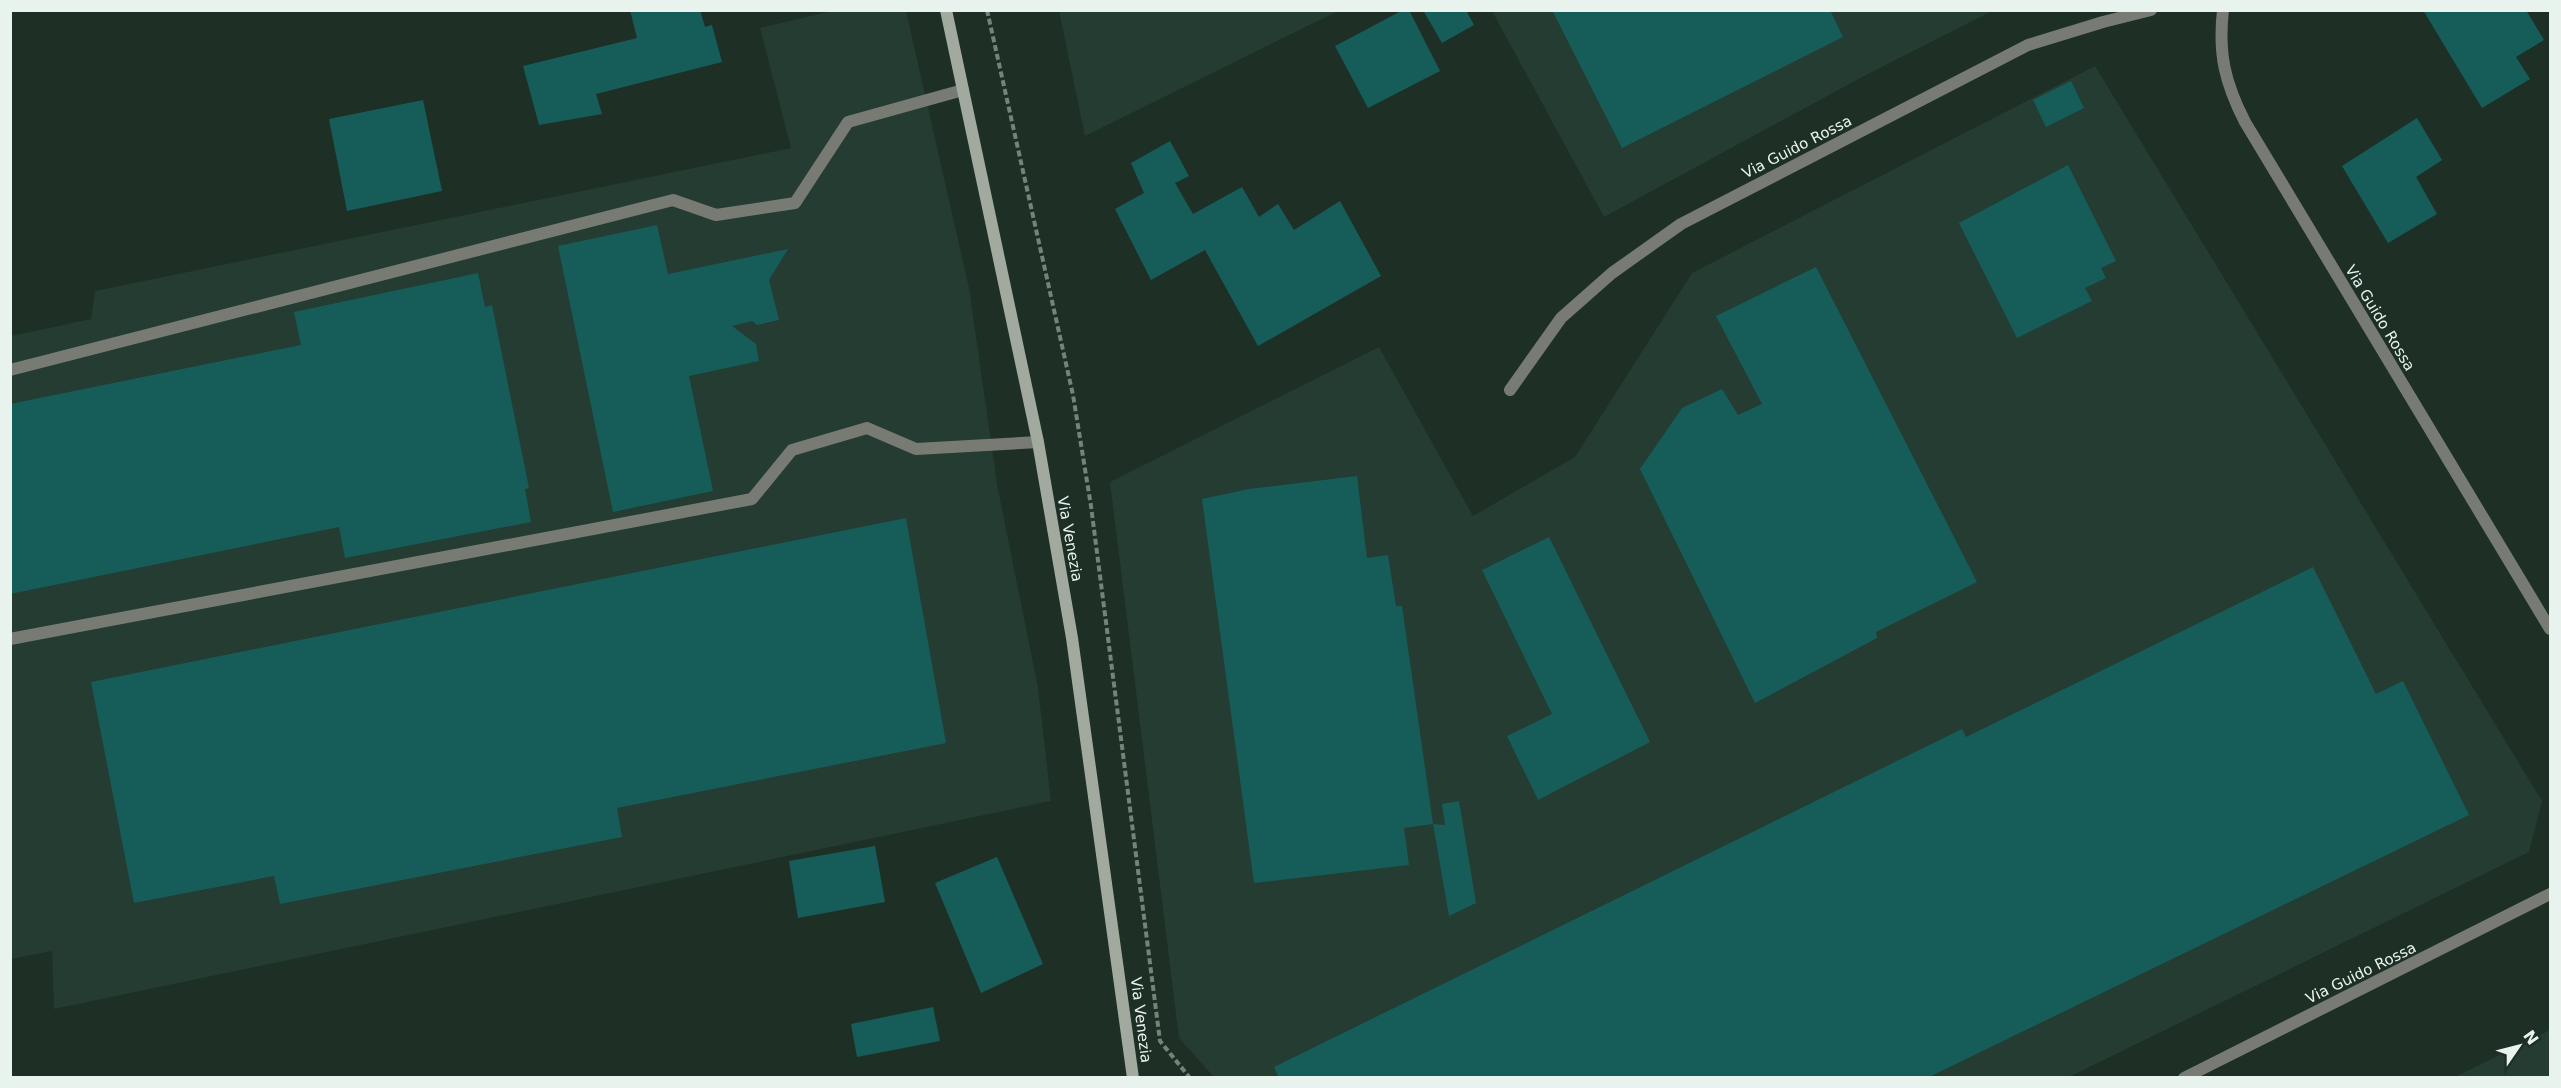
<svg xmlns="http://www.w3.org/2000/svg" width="2561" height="1088" viewBox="0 0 2561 1088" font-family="'DejaVu Sans',sans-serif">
<rect width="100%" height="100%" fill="#1e2f26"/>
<g fill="#243c31">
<polygon points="832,11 906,11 969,288 997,484 1038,688 1051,801 54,1009 52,951 11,959 11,336 91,319 95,291 791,148 760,28"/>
<polygon points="1059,11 1059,10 1338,11 1085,136"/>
<polygon points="1492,11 1992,11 1866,75 1604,217"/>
<polygon points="2095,66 2542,801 2529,852 2069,1077 1214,1077 1179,1038 1110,482 1379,347 1473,516 1575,457 1692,273"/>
<polygon points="2550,1030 2550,1077 2455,1077"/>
</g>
<g fill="#165d5a">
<polygon points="630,10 700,10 705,27 712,25 722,62 596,94 602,114 539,125 523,66 637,38"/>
<polygon points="1403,10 1409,10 1440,71 1368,108 1335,46"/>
<polygon points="1423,10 1466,10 1474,25 1442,43"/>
<polygon points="1552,10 1830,10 1843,37 1622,148"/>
<polygon points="2423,10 2526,10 2544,40 2516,57 2530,79 2482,108"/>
<polygon points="2071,81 2084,108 2046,127 2033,100"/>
<polygon points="423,100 442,191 347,211 329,119"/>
<polygon points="2417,118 2442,160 2416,177 2437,214 2388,243 2342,166"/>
<polygon points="1170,141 1189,176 1175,183 1193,214 1242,187 1259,217 1278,204 1294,230 1340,201 1381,276 1258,346 1205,250 1151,280 1115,209 1144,193 1131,163"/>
<polygon points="2068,165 2116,261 2101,268 2106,278 2085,288 2092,301 2017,338 1959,223"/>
<polygon points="657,225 668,274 788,249 769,280 779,320 757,325 752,321 732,326 756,344 759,361 689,376 713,491 613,512 558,246"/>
<polygon points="1816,267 1977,582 1876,632 1877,638 1755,703 1640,469 1682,408 1722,389 1738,415 1762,404 1716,316"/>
<polygon points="478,273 485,307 492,305 529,488 525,489 531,522 345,558 339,527 10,594 10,404 301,345 294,312"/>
<polygon points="1357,476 1367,558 1388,555 1396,606 1402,606 1433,824 1445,825 1442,804 1459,801 1476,903 1449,916 1433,824 1404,828 1409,865 1254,883 1202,499 1249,489"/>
<polygon points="906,518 946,743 617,808 622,837 280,904 274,876 134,903 91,682"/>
<polygon points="1549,537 1650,742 1538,800 1507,736 1552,714 1482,570"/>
<polygon points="2313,567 2376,694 2403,681 2469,815 1927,1078 1279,1078 1274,1067 1962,729 1966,737"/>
<polygon points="875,846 885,902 798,918 789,861"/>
<polygon points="997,857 1043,964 981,993 935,883"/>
<polygon points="933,1007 940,1041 857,1057 851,1024"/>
</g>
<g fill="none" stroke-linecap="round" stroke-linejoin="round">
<polyline stroke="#74837b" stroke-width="4" stroke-dasharray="6 3" stroke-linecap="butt" points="987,10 1073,395 1091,506 1160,1041 1190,1078"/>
<g stroke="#777b74" stroke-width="12">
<polyline points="10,370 673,200 716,215 795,203 848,122 963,90"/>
<polyline points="10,639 752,499 792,450 867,428 916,449 1038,442"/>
</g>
<g stroke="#777b74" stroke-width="12">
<path d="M2223 10C2218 54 2225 83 2245 122L2550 629"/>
<polyline points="1510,390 1561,318 1612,273 1681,224 2028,45 2103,22 2151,10"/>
<polyline points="2184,1078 2550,894"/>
</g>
<polyline stroke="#a2a99e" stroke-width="12" points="946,10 1038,442 1072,638 1133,1078"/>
</g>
<g text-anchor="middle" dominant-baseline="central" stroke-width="4.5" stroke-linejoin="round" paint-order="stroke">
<g font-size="15" fill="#e8f3ed" stroke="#1e2f26">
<text transform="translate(1797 147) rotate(-27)">Via Guido Rossa</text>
<text transform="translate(2380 318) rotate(59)">Via Guido Rossa</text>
<text transform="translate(1070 539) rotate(80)">Via Venezia</text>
<text transform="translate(2361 973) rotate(-26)">Via Guido Rossa</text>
<text transform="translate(1141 1020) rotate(83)">Via Venezia</text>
</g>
</g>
<rect width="2561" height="1088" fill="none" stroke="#e8f3ed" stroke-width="24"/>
<g transform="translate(2519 1046) rotate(55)" stroke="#1e2f26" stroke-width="4.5" paint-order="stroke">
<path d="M0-4.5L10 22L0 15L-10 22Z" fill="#e8f3ed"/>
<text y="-9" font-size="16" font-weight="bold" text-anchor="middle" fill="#e8f3ed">N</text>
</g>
</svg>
